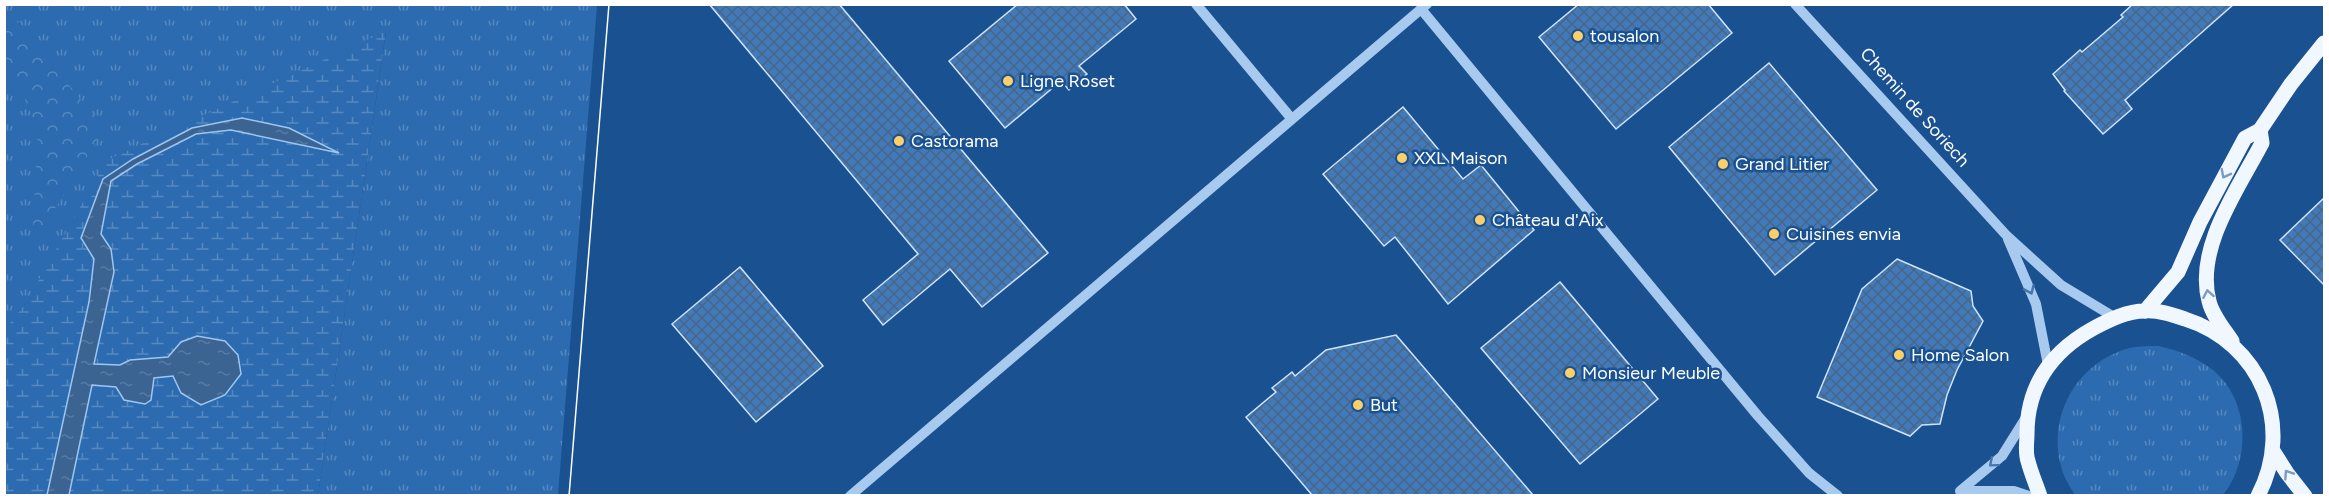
<svg xmlns="http://www.w3.org/2000/svg" width="2329" height="500" viewBox="0 0 2329 500" font-family="Figtree,sans-serif">
<defs>
<pattern id="grass-tufts" width="24" height="20" patternUnits="userSpaceOnUse" patternTransform="scale(1.5)"><rect width="24" height="20" fill="#2c6bb0"/><path d="M3 7l-1-3M5 7V3M7 7l1-3M15 17l-1-3M17 17v-4M19 17l1-3" fill="none" stroke="#5689c0"/></pattern>
<pattern id="forest-crowns" width="20" height="18" patternUnits="userSpaceOnUse" patternTransform="scale(1.5)"><rect width="20" height="18" fill="#2c6bb0"/><path d="M2 6a3 3 0 1 1 6 0M12 15a3 3 0 1 1 6 0" fill="none" stroke="#5689c0"/></pattern>
<pattern id="wetland-marsh" width="20" height="14" patternUnits="userSpaceOnUse" patternTransform="scale(1.5)"><rect width="20" height="14" fill="#2c6bb0"/><path d="M1 5h8M5 5V1M11 12h8M15 12V8" fill="none" stroke="#5689c0"/></pattern>
<pattern id="water-ripples" width="26" height="14" patternUnits="userSpaceOnUse" patternTransform="scale(1.5)"><rect width="26" height="14" fill="#3c6492"/><path d="M2 4q2-2 4 0t4 0M15 11q2-2 4 0t4 0" fill="none" stroke="#597ba2"/></pattern>
<pattern id="building-cross-hatch" width="8" height="8" patternUnits="userSpaceOnUse" patternTransform="scale(1.5)"><rect width="8" height="8" fill="#427ab9"/><path d="M0 0l8 8M0 8l8-8" fill="none" stroke="#466588"/></pattern>
</defs>
<rect width="100%" height="100%" fill="#1a5191"/>
<g fill="url(#grass-tufts)">
<polygon points="5,5 597,5 558,495 318,495 386,32 25,304 5,331"/>
<path d="M2159 346C2179 351 2196 357 2213 370 2250 400 2251 461 2223 495H2075C2070 487 2063 476 2061 466 2048 415 2076 365 2126 349 2136 346 2148 346 2159 346Z"/>
</g>
<polygon fill="url(#forest-crowns)" points="11,12 104,129 32,246 38,131 19,85 5,81 5,19"/>
<polygon fill="url(#wetland-marsh)" points="386,31 318,495 5,495 4,331 25,304 107,160"/>
<polygon fill="url(#water-ripples)" stroke="#9cc6f1" stroke-width="1.5" points="242,118 289,128 339,153 231,130 196,134 137,164 111,181 101,234 111,249 114,272 94,364 120,365 130,360 168,357 181,342 197,336 225,341 238,355 241,374 225,395 201,405 181,393 173,376 154,378 151,400 145,404 124,400 116,387 92,385 69,495 47,495 89,302 94,259 81,238 103,179 133,159 192,128"/>
<g fill="url(#building-cross-hatch)" stroke="#cfe4fb" stroke-width="1.5">
<polygon points="709,4 839,4 1048,253 982,307 950,269 883,325 863,300 918,254"/>
<polygon points="1018,4 1124,4 1136,19 1079,66 1087,74 1069,90 1061,81 1005,128 949,61"/>
<polygon points="1579,4 1708,4 1732,33 1616,129 1539,37"/>
<polygon points="2133,4 2234,4 2125,100 2132,109 2103,134 2064,91 2065,90 2053,74 2080,50 2082,52 2123,17 2121,15"/>
<polygon points="1769,63 1877,190 1775,275 1669,147"/>
<polygon points="1403,107 1463,179 1481,165 1534,230 1448,304 1395,237 1384,246 1323,174"/>
<polygon points="2325,197 2325,286 2280,240"/>
<polygon points="1897,259 1971,291 1973,306 1983,321 1957,370 1947,395 1940,424 1922,425 1910,436 1817,397 1862,289"/>
<polygon points="740,267 823,366 756,422 672,324"/>
<polygon points="1560,282 1658,399 1580,464 1481,348"/>
<polygon points="1396,335 1533,495 1312,495 1246,417 1276,392 1272,388 1292,372 1295,376 1326,350"/>
</g>
<g fill="none" stroke-linecap="round" stroke-linejoin="round">
<g stroke="#a9caef" stroke-width="10">
<polyline points="1196,4 1291,118"/>
<polyline points="1795,4 2007,236 2061,285 2114,317"/>
<polyline points="1421,9 1758,416 1809,473 1838,496"/>
<polyline points="2008,239 2036,304 2048,365"/>
<polyline points="2027,416 2002,456 1960,491 2014,491 2029,496"/>
<polyline points="850,496 1427,4"/>
</g>
<g stroke="#f1f7ff" stroke-width="15">
<polyline points="2145,311 2178,272 2200,222 2245,138 2260,130 2291,84 2324,43"/>
<path d="M2232 341C2224 329 2212 315 2209 301 2195 248 2238 189 2262 143L2260 130"/>
<polyline points="2273,451 2287,473 2305,496"/>
<path d="M2040 496C2036 484 2031 473 2028 461 2025 453 2027 442 2027 434 2027 385 2052 351 2094 328 2109 320 2127 311 2145 311 2159 310 2173 315 2185 319 2261 343 2295 425 2258 496"/>
</g>
<polyline stroke="#fff" stroke-width="1.5" points="569,496 609,4"/>
</g>
<defs><path id="oneway-chevron" d="M-2-3.5L2.5 0L-2 3.5" fill="none" stroke-width="1.6" stroke-linecap="round" stroke-linejoin="round" transform="scale(1.5)"/></defs>
<g stroke="#7b9cc2">
<use href="#oneway-chevron" transform="translate(2225 174) rotate(118)"/>
<use href="#oneway-chevron" transform="translate(2208 294) rotate(-100)"/>
<use href="#oneway-chevron" transform="translate(2288 474) rotate(-124)"/>
</g>
<g stroke="#4575ad">
<use href="#oneway-chevron" transform="translate(2030 290) rotate(66)"/>
<use href="#oneway-chevron" transform="translate(1993 463) rotate(140)"/>
</g>
<g fill="#ffcf67" stroke="#1a5191" stroke-width="2">
<circle cx="1578" cy="36" r="6"/>
<circle cx="1008" cy="81" r="6"/>
<circle cx="899" cy="141" r="6"/>
<circle cx="1402" cy="158" r="6"/>
<circle cx="1723" cy="164" r="6"/>
<circle cx="1480" cy="220" r="6"/>
<circle cx="1774" cy="234" r="6"/>
<circle cx="1899" cy="355" r="6"/>
<circle cx="1570" cy="373" r="6"/>
<circle cx="1358" cy="405" r="6"/>
</g>
<g text-anchor="middle" dominant-baseline="central" stroke-width="5" stroke-linejoin="round" paint-order="stroke">
<g font-size="18" fill="#fff" stroke="#1a5191" text-anchor="start">
<text x="1590" y="36">tousalon</text>
<text x="1020" y="81">Ligne Roset</text>
<text x="911" y="141">Castorama</text>
<text x="1414" y="158">XXL Maison</text>
<text x="1735" y="164">Grand Litier</text>
<text x="1492" y="220">Château d'Aix</text>
<text x="1786" y="234">Cuisines envia</text>
<text x="1911" y="355">Home Salon</text>
<text x="1582" y="373">Monsieur Meuble</text>
<text x="1370" y="405">But</text>
</g>
<g font-size="18" fill="#fff" stroke="#1a5191">
<text transform="translate(1915 107) rotate(48)">Chemin de Soriech</text>
</g>
</g>
<rect width="2329" height="500" fill="none" stroke="#ffffff" stroke-width="12"/>
</svg>
